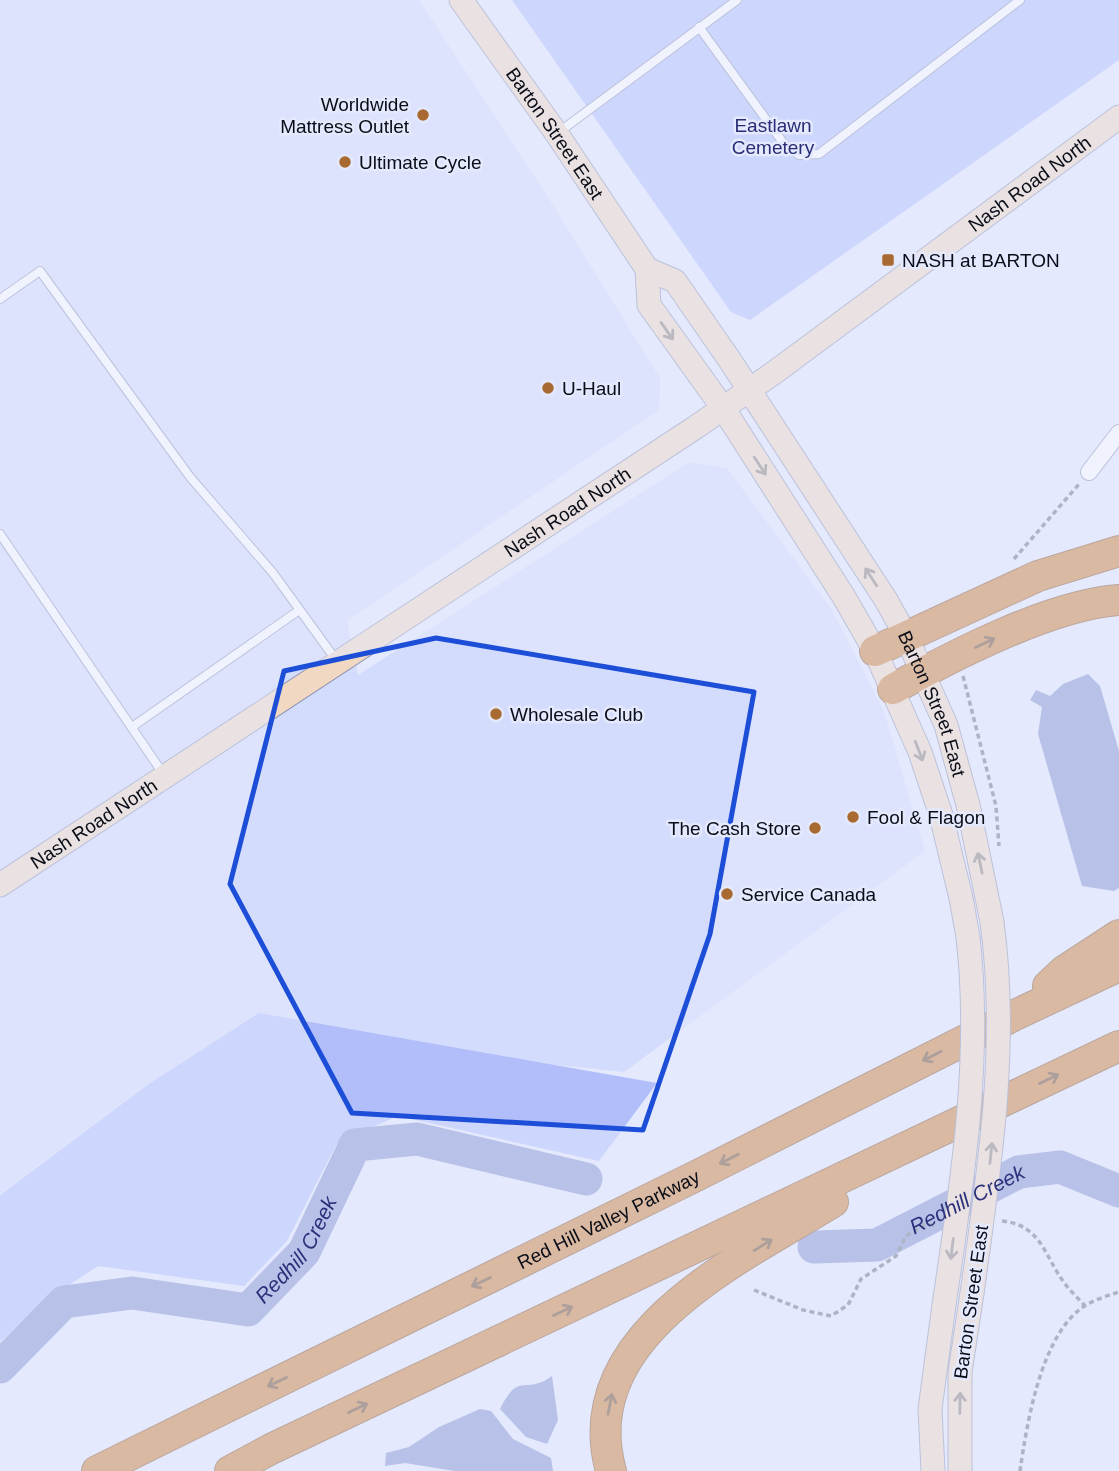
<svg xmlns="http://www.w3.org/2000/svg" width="1119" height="1471" viewBox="0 0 1119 1471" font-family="Helvetica,sans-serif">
<rect width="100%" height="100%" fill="#e4e9fd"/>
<polygon fill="#d4dcfd" points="0,0 419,0 553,205 660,378 659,410 347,621 358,675 689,462 727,468 832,610 884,711 925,851 624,1072 517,1061 149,1084 0,1194"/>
<g fill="#b1befa">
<polygon points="512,0 1119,0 1119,60 750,320 731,312"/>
<polygon points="259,1013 657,1083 599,1161 398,1116 337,1143 287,1241 244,1286 98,1266 40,1304 0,1342 0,1195 149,1084"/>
</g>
<g fill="#8390cd">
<polygon points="1088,674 1100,686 1119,751 1119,888 1114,891 1082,886 1038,734 1042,707 1030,700 1036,690 1050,696 1063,684"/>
<path d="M552 1376 558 1420 547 1444 526 1437 500 1409C519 1370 525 1396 552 1376Z"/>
<polygon points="480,1409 491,1411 513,1439 551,1458 553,1471 455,1471 405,1463 385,1466 386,1453 409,1447 439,1427"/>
</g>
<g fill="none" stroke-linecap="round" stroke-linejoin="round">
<g stroke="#8390cd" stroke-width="33">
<path id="s1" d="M814 1247 877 1245 1019 1172 1060 1167 1119 1191"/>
<path id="s2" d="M0 1367 64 1302 132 1293 248 1310 304 1252 355 1145 417 1139 586 1179"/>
</g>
<defs>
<g id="lane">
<polyline points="699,27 784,144 799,155 819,154 1020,0"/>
<polyline points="559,132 737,0"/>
<polyline points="0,299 40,271 190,477 273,573 336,660"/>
<polyline points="0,534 164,775"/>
<polyline points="132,727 298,611"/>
</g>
<polyline id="street" points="1089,472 1119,433"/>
<g id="secondary">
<path id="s3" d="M461 0 557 134 647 269 675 281 729 359 886 600 906 636 946 725 968 805 992 922"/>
<polyline points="647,269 649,305 723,408 844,597 875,651 920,752 941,815 961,898 968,937"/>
<path id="s4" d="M0 885 696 427 775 372 1119 117"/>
<polyline points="933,1471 930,1409 944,1305"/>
<polyline points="960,1471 960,1372 972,1293"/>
</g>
<g id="highway">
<polyline points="875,651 1038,576 1119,551"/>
<path d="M893 689C954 655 1050 605 1119 600"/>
<polyline points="1048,986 1064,971 1119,935"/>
<path id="s5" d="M97 1471 696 1176 1015 1015 1119 966"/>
<polyline points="230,1471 271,1449 1119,1046"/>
<path d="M611 1471C573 1335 741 1259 833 1202"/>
</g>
</defs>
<use href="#lane" stroke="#8b92b1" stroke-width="10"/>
<use href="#street" stroke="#8b92b1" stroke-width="18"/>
<use href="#secondary" stroke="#8b92b1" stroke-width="25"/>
<use href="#highway" stroke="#89562a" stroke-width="32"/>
<g stroke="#6d7180" stroke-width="3.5" stroke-dasharray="5 3.5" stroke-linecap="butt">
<polyline points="1014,559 1080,483"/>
<polyline points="963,676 996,806 999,846"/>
<path d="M1002 1221C1041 1225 1044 1255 1063 1281 1069 1290 1078 1298 1085 1306"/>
<polyline points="754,1290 803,1310 831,1316 848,1305 861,1279 896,1256 906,1236 924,1225 935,1225"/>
<path d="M1020 1471C1027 1423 1040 1342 1079 1310 1090 1301 1106 1296 1119 1292"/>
</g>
<use href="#lane" stroke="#fff" stroke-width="8"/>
<use href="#street" stroke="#fff" stroke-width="16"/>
<use href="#secondary" stroke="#f0d8c2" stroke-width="23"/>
<use href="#highway" stroke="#cd7e34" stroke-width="30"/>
<defs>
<g id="secondary-bridge">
<path d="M972 1293C989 1171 1009 1047 992 922"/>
<path d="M944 1305C962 1183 982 1060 968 937"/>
</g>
</defs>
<use href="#secondary-bridge" stroke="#8b92b1" stroke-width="25" stroke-linecap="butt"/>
<use href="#secondary-bridge" stroke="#f0d8c2" stroke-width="23"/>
</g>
<defs><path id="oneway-shaft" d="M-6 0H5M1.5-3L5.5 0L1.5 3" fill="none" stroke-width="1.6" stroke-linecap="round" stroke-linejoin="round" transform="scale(1.75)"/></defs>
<g stroke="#887d75">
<use href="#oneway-shaft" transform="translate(667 331) rotate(55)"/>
<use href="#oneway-shaft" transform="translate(760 466) rotate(57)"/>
<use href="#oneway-shaft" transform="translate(871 577) rotate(-123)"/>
<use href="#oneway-shaft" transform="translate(919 751) rotate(69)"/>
<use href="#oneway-shaft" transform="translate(980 863) rotate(-102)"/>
<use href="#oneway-shaft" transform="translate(991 1153) rotate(-84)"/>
<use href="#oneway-shaft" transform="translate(952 1249) rotate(97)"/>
<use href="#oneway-shaft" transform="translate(960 1403) rotate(-89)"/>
</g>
<g stroke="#6c4626">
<use href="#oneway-shaft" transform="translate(985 643) rotate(-25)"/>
<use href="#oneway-shaft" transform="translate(932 1056) rotate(153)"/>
<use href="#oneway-shaft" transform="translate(1049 1079) rotate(-26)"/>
<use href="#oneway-shaft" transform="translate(729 1159) rotate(153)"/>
<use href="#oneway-shaft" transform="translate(763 1245) rotate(-32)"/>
<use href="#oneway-shaft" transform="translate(481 1282) rotate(154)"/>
<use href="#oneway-shaft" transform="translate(563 1311) rotate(-25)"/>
<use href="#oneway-shaft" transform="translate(277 1382) rotate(154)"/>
<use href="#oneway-shaft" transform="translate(610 1404) rotate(-79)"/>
<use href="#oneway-shaft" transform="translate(358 1408) rotate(-25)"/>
</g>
<path d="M0 0H1119V1471H0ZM436 638 754 692 710 934 643 1130 352 1113 230 884 284 671Z" fill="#e4e9fd" fill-opacity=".55" fill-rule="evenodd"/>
<path fill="none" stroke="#1d4ed8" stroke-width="5" stroke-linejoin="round" d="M436 638 754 692 710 934 643 1130 352 1113 230 884 284 671Z"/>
<g fill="#a96a31" stroke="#e4e9fd" stroke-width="2.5">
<circle cx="423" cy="115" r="7"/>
<circle cx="345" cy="162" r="7"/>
<rect x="881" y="253" width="14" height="14" rx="3.5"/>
<circle cx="548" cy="388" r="7"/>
<circle cx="496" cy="714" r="7"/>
<circle cx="853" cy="817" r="7"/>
<circle cx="815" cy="828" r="7"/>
<circle cx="727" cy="894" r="7"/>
</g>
<g text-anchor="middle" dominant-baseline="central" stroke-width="5" stroke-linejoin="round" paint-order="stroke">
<g font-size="19" fill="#0a0d17" stroke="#e4e9fd" text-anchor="start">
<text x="409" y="104" text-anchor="end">Worldwide<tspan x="409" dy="22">Mattress Outlet</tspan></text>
<text x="359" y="162">Ultimate Cycle</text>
<text x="902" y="260">NASH at BARTON</text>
<text x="562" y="388">U-Haul</text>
<text x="510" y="714">Wholesale Club</text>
<text x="867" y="817">Fool &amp; Flagon</text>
<text x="801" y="828" text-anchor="end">The Cash Store</text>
<text x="741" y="894">Service Canada</text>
</g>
<g font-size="19" fill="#282d75" stroke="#e4e9fd">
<text x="773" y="125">Eastlawn<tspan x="773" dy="22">Cemetery</tspan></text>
</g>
<g font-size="19" fill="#0a0d17" stroke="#e4e9fd">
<text stroke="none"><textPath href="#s3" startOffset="163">Barton Street East</textPath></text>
<text stroke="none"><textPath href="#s4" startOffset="1246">Nash Road North</textPath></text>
<text stroke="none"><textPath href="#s4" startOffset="679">Nash Road North</textPath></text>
<text stroke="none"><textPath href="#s3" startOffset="854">Barton Street East</textPath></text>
<text stroke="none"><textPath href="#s4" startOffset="112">Nash Road North</textPath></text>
<text stroke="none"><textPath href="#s5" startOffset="570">Red Hill Valley Parkway</textPath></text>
<text transform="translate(971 1302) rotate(-82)">Barton Street East</text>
</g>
<g font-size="21" font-style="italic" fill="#2b317a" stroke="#e4e9fd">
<text stroke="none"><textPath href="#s1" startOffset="164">Redhill Creek</textPath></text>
<text stroke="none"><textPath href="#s2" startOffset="355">Redhill Creek</textPath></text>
</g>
</g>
</svg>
